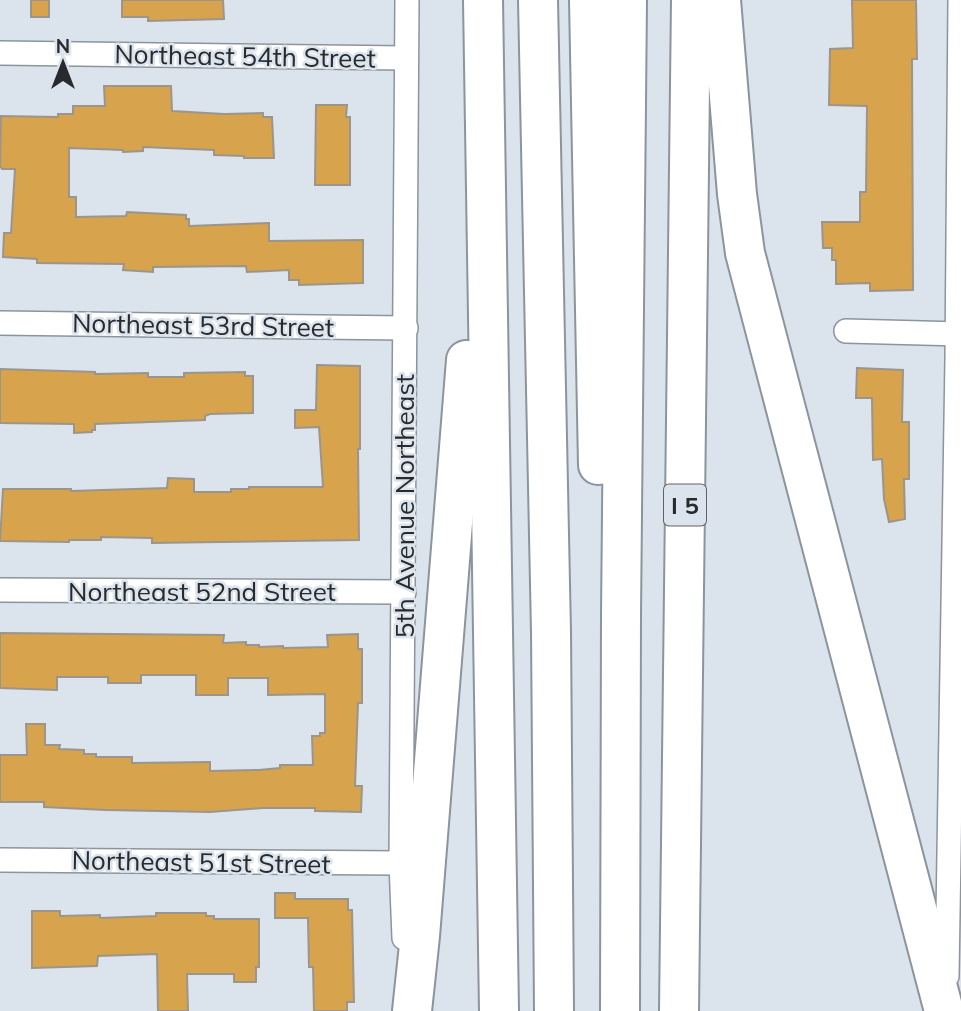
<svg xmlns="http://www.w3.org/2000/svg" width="961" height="1011" viewBox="0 0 961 1011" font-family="Mulish,sans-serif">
<rect width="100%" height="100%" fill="#dbe3ec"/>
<g fill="#d8a34d" stroke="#9b958c" stroke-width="2">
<rect x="31" y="0" width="18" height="17"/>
<polygon points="122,0 223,0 224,19 148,21 148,17 122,17"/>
<polygon points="852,0 916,0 917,59 912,59 913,290 870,291 870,283 836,284 836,260 832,260 832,248 823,248 822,222 860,222 860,192 866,192 867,106 829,105 830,49 853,48"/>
<polygon points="104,86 171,86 172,111 224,114 263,113 263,117 272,117 274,158 244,158 244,156 214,155 214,150 143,147 143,151 123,152 123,150 69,148 69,197 76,197 76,217 126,216 127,212 186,215 186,219 189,219 189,226 269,223 269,241 363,240 363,283 299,285 299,280 289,280 289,270 247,272 246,266 153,267 153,272 123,270 124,264 37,263 37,259 3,257 4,233 11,233 15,169 2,169 0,166 1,116 58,117 58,114 73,114 73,106 105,106"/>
<polygon points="316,105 347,105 346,117 350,117 350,185 315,185"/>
<polygon points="317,365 360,366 360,449 358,449 359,540 152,543 152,538 101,537 101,540 69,540 69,542 0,541 3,489 71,489 71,491 167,488 168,478 194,479 194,492 231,492 231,489 249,489 249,487 323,487 319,427 295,428 295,410 316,410"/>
<polygon points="857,368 903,370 902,422 909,422 909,479 904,479 905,519 889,522 884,499 882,459 873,460 872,398 856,398"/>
<polygon points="0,369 95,372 95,374 148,373 148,377 184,377 184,373 245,372 245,376 253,376 253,413 210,414 205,416 205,420 95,424 95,430 92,430 92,432 74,433 74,424 0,423"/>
<polygon points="0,633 224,635 223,643 246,642 246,645 259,645 259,647 283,646 283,648 328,647 327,635 358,634 358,649 362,649 362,703 358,703 355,786 362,786 361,812 315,811 315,808 263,808 210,812 106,810 44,807 44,802 0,802 0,755 27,755 26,724 45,724 45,745 60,745 59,749 84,750 84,754 96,754 96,757 132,757 132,763 210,762 210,771 259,770 280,768 280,765 313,765 312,736 320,736 320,733 325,733 325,694 268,695 268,678 228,678 228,695 196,695 196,675 141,675 141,683 108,683 108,677 57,677 57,690 0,688"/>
<polygon points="275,893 295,893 295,899 348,899 348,910 352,910 354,1002 347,1002 347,1011 314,1011 313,967 309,967 308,918 275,918"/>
<polygon points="32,911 60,911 60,916 100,915 100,918 156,916 156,913 206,913 206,916 214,916 214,919 259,919 259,967 256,967 256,982 234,982 234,974 187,974 188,1011 158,1011 157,954 98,956 97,966 32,968"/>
</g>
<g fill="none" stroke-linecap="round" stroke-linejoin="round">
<defs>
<g id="minor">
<polyline points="0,53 406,58"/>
<polyline points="0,323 406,328"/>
<polyline points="846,331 961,334"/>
<polyline points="0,590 404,592"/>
<polyline points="0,860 401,863"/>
<polyline points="404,938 401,863 407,0"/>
<polyline points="947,976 957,359 960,0"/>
</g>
<g id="motorway">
<polyline points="483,0 499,1011"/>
<polyline points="538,0 551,632 554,1011"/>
<polyline points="589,0 598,465"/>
<polyline points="721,0 737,194 745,253 944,1011"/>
<polyline points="412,1011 420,936 466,360"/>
<polyline points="620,1011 621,616 627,0"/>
<polyline points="679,1011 691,0"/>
</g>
</defs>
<use href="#minor" stroke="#8c949c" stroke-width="26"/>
<use href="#motorway" stroke="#8c949c" stroke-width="42"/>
<use href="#minor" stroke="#fff" stroke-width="23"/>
<use href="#motorway" stroke="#fff" stroke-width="38"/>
</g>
<g text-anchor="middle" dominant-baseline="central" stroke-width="5" stroke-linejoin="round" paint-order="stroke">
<rect fill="#dbe3ec" stroke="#5e6267" stroke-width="2" x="664" y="484.5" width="42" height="41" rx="5"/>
<g font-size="24" font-weight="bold" fill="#282b2e">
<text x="685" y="505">I 5</text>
</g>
<g font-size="26" fill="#282b2e" stroke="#dbe3ec">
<text transform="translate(245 56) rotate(1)">Northeast 54th Street</text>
<text transform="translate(203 325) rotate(1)">Northeast 53rd Street</text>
<text transform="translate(404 506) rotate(-90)">5th Avenue Northeast</text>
<text x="202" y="591">Northeast 52nd Street</text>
<text transform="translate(201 862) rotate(1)">Northeast 51st Street</text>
</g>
</g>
<g transform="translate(63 63)" stroke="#dbe3ec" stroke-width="5" paint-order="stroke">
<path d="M0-5L12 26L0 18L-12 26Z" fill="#282b2e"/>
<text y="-10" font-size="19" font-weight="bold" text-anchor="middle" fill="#282b2e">N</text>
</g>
</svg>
